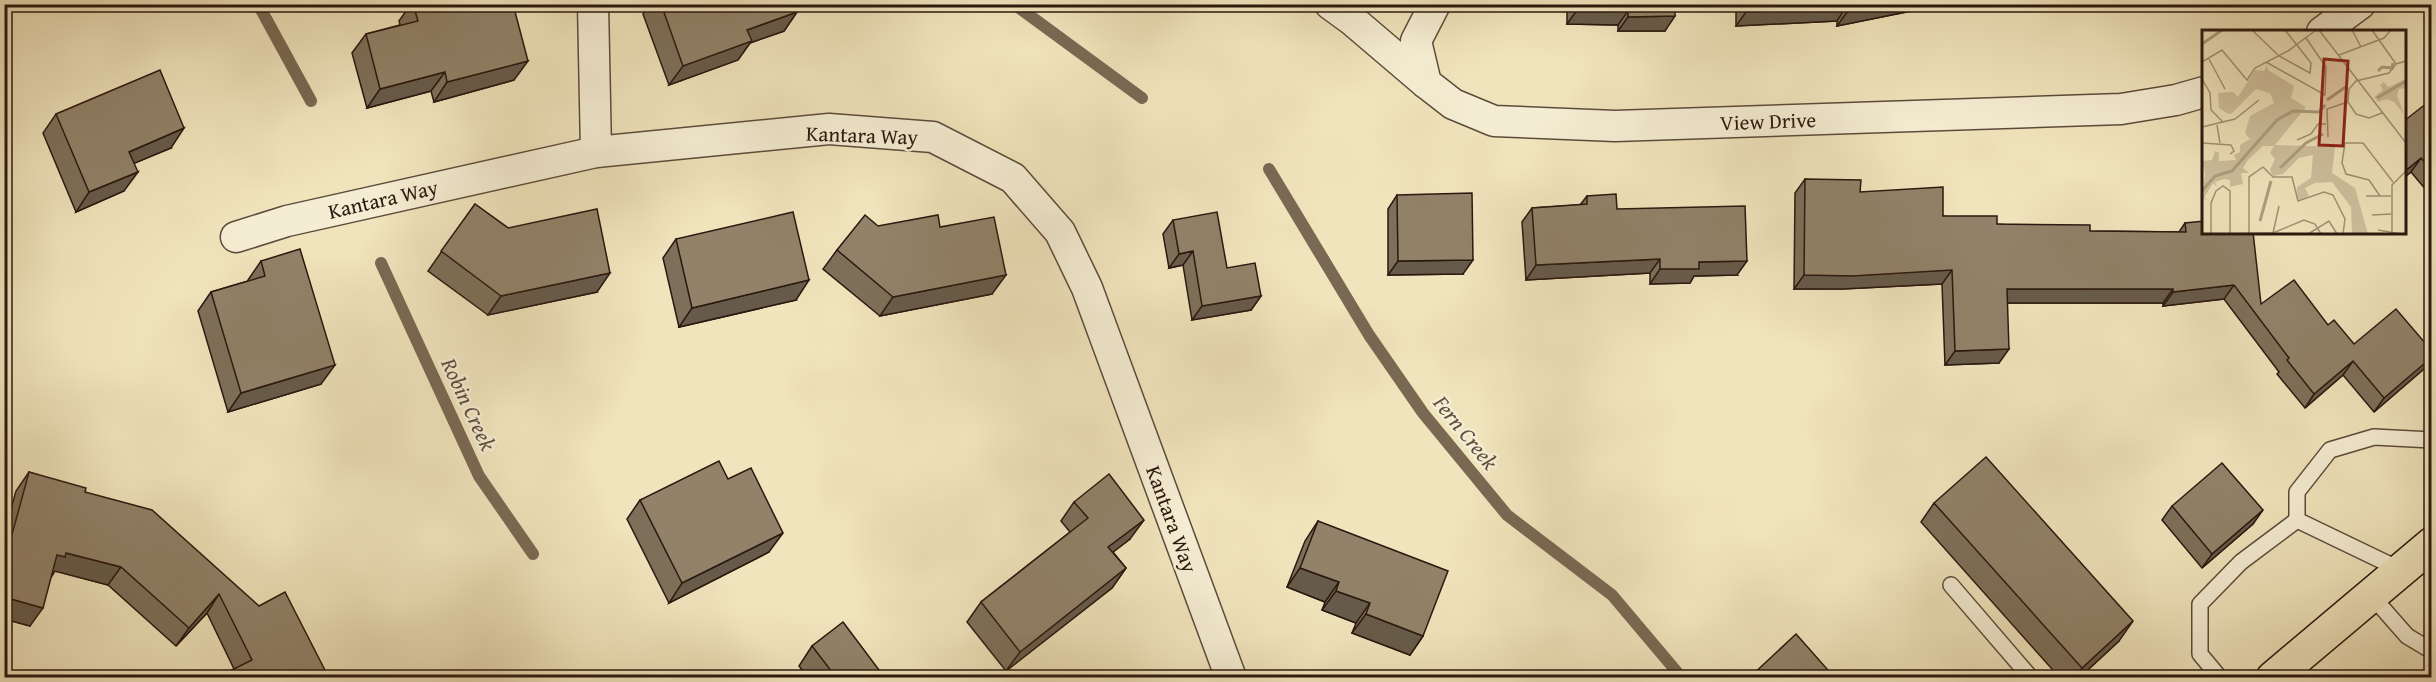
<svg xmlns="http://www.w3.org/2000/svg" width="2436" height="682" viewBox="0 0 2436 682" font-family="'Gentium Book Plus',serif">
<rect width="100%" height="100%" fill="#f0e4bc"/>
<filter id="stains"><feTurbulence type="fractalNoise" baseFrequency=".00333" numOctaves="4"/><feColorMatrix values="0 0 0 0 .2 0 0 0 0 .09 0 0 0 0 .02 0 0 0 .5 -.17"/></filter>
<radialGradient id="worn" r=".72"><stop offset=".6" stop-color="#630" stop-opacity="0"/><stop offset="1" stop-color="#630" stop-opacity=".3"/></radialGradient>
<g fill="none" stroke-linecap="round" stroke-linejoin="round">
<g stroke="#796953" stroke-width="12">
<polyline points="258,4 311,101"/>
<polyline points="1014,4 1142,98"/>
<polyline points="1269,169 1369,335 1423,413 1507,515 1612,595 1682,678"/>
<polyline points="381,263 479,476 533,554"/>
</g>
<defs>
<g id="service">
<polyline points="2401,570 2297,520 2297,492 2330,450 2374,437 2432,440"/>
<polyline points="1951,585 2031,678"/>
<polyline points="2371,595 2407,636 2432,651"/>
<polyline points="2220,678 2200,654 2200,604 2241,562 2297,520"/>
</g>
<g id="minor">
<polyline points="593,4 596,152"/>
<polyline points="1330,4 1352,20 1426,83"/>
<polyline points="1435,4 1416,41 1426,83 1453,104 1494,121 1615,126 2121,109 2176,100 2204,92"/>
<polyline points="2322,32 2360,4"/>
<polyline points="236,237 287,221 596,152 829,129 933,137 1013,178 1060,232 1087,288 1231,678"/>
</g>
<polyline id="primary" points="2273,678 2432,544"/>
</defs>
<use href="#service" stroke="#5c4b3a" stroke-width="18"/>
<use href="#minor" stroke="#5c4b3a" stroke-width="33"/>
<use href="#primary" stroke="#2b180f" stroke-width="36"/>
<use href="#service" stroke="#f5edd3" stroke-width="15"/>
<use href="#minor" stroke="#f5edd3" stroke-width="30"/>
<use href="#primary" stroke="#f0e4bc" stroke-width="33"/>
</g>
<g fill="#7d705a" stroke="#2b180f" stroke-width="1.5">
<polygon points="411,4 513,4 514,80 434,102 431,91 367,108 352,53 366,34 400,25 399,21"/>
<polygon points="650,4 794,4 797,12 784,31 750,43 738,60 669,85 643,14"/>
<polygon points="1548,4 1924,4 1921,9 1837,26 1837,21 1736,26 1736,8 1675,9 1665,31 1618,31 1618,25 1567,24 1567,8 1548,8"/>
<polygon points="2432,99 2432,197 2411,172"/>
<polygon points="56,114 171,148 134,163 124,191 76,212 43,133"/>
<polygon points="1805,179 1860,192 1943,216 1997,224 2090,231 2179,232 2185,223 2261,304 2328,325 2354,344 2425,368 2374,412 2343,375 2305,408 2277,374 2279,372 2224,299 2163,306 2163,303 2007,303 1999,363 1945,365 1942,284 1842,289 1794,289 1795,193"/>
<polygon points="1397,195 1463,274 1388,275 1388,209"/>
<polygon points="1587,196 1617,209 1737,275 1694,276 1690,283 1650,284 1650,273 1526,280 1522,222 1532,208 1580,205"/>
<polygon points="475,204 597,292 488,315 428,271"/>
<polygon points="1173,220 1227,268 1261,296 1251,310 1192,320 1183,265 1169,268 1163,234"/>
<polygon points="940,227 992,294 880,316 823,269 837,250"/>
<polygon points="676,239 796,300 679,327 663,258"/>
<polygon points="261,261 321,384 228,412 198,311 211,292 248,281 248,280"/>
<polygon points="29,472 85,492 329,678 220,678 222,675 234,669 207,613 176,646 108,585 55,571 51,576 30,626 4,619 4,534 16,491"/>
<polygon points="728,479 769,552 669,603 627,519 640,500"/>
<polygon points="1074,502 1130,539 1113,552 1126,568 1112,588 1006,671 967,622 981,602 1070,532 1061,521"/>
<polygon points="1934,503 2119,641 2079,678 2060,678 1921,522"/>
<polygon points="2172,506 2253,524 2202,568 2162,520"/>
<polygon points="1318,521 1423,636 1410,655 1352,633 1356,623 1322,610 1325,602 1287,587 1305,541"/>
<polygon points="812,646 885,678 808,678 799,666"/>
</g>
<g fill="#665b4a" stroke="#2b180f" stroke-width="1.5">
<polygon points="1550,4 1569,4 1567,8 1548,8"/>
<polygon points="1668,4 1738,4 1736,8 1664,9"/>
<polygon points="1882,4 1924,4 1921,9 1837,26 1847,12"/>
<polygon points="1846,7 1837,21 1736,26 1746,12"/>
<polygon points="1577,10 1628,11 1618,25 1567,24"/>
<polygon points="797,12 784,31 750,43 738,60 669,85 683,66 747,30"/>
<polygon points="1675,16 1665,31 1618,31 1628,17"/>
<polygon points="528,61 514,80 434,102 447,82"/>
<polygon points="445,72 431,91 367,108 380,89"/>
<polygon points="184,128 171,148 116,171 129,152"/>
<polygon points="2421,158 2411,172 2404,178 2404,172"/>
<polygon points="138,172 124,191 76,212 89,192"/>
<polygon points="1193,251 1183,265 1169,268 1179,254"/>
<polygon points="1660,259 1650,273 1526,280 1536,265"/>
<polygon points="1473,260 1463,274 1388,275 1398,261"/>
<polygon points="1747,261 1737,275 1694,276 1690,283 1650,284 1660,269 1699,262"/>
<polygon points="1952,270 1942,284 1842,289 1794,289 1804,275"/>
<polygon points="610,273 597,292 488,315 501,296"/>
<polygon points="1006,275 992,294 880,316 893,297"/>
<polygon points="809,280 796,300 679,327 692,308"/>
<polygon points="2234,285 2224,299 2163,306 2173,292"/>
<polygon points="2007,289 2173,289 2163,303 1997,303"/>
<polygon points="1261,296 1251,310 1192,320 1202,306"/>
<polygon points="2009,349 1999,363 1945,365 1955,351"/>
<polygon points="2432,357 2432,359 2425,368 2374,412 2384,398"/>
<polygon points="2353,361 2343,375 2305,408 2314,394"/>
<polygon points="335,365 321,384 228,412 241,393"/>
<polygon points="2263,510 2253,524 2202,568 2212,554"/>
<polygon points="1144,520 1130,539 1095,566 1108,547"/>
<polygon points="783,533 769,552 669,603 682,583"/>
<polygon points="66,553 121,567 108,585 55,571 52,576 44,573 57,555"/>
<polygon points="1126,568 1112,588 1006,671 1020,652"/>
<polygon points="1300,568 1339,582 1325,602 1287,587"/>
<polygon points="1336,591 1370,603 1356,623 1322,610"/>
<polygon points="219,594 207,613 176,646 189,628"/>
<polygon points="4,597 43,608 30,626 4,619"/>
<polygon points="1366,614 1423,636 1410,655 1352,633"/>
<polygon points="2133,621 2119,641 2079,678 2075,678 2082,668"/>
</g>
<g fill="#918269" stroke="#2b180f" stroke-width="1.5">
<polygon points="413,4 513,4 528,61 447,82 445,72 380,89 366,34 418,21"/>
<polygon points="661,4 794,4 797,12 747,30 752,41 683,66"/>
<polygon points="1577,4 1675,4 1675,16 1628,17 1628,11 1577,10"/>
<polygon points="1746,4 1882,4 1847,12 1846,7 1746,12"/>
<polygon points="160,70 184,128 129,152 138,172 89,192 56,114"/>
<polygon points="2432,99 2432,171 2421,158 2404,172 2404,121"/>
<polygon points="1805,179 1861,180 1860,192 1943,187 1943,216 1997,216 1997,224 2090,225 2090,231 2186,232 2185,223 2204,221 2204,232 2253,232 2261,304 2294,280 2328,325 2334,320 2354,344 2396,309 2432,351 2432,357 2384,398 2353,361 2314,394 2287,360 2289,358 2234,285 2173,292 2173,289 2007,289 2009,349 1955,351 1952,270 1852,276 1804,275"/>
<polygon points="1472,193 1473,260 1398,261 1397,195"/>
<polygon points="1616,194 1617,209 1745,206 1747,261 1699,262 1699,269 1660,269 1660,259 1536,265 1532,208 1587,204 1587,196"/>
<polygon points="475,204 508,228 597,209 610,273 501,296 441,251"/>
<polygon points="793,212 809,280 692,308 676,239"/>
<polygon points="1217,212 1227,268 1255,263 1261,296 1202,306 1193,251 1179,254 1173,220"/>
<polygon points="865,215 878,226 938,215 940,227 994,217 1006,275 893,297 837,250"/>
<polygon points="300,249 335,365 241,393 211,292 265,276 261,261"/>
<polygon points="1986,457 2133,621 2082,668 1934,503"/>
<polygon points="719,461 728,479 751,468 783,533 682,583 640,500"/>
<polygon points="2222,463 2263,510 2212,554 2172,506"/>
<polygon points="29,472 86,488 85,492 152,510 259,606 285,592 329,678 223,678 222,675 252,660 219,594 189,628 121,567 66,553 65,557 57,555 43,608 4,597 4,564"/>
<polygon points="1109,474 1144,520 1108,547 1126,568 1020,652 981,602 1088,518 1074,502"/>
<polygon points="1318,521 1448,571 1423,636 1366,614 1370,603 1336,591 1339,582 1300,568"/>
<polygon points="843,622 885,678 824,678 832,672 812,646"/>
<polygon points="1796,634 1835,678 1749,678"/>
</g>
<g text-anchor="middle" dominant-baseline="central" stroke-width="5" stroke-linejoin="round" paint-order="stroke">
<g font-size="21" fill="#2b180f" stroke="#f5edd3">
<text transform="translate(1768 121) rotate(-2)">View Drive</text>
<text transform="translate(862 135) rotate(2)">Kantara Way</text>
<text transform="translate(383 199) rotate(-13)">Kantara Way</text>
<text transform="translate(1172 519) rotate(70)">Kantara Way</text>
</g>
<g font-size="22" font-style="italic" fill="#5f4e3d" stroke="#f5edd3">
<text transform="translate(469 404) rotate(65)">Robin Creek</text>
<text transform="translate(1466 432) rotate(51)">Fern Creek</text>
</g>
</g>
<g transform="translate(2202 30)">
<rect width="204" height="204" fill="#f0e4bc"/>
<path d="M65 35 66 40 92 56 89 68 104 77 73 115 133 117 130 143 153 158 166 204H150L149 177 130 152 113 153 103 158 107 166 98 170 94 167 95 157 109 148 111 125 97 128 81 144 71 146 68 140 73 129 68 123 72 116H61L46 130 41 138 47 143H39L41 154 28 157V150L22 149 13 152 15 157 11 153 2 168 8 171 2 169 0 177 3 143 0 131 10 130 13 121 17 123V131L34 130 32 125 38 122V115L48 109 43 103 48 86 72 73 68 63 54 59 29 84 25 83 17 78 16 63 31 62 36 67 53 40 62 41ZM204 49V58L197 59 195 65 202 84 192 72 185 69 176 72 172 67 181 60 178 55 182 52 186 57Z" fill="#cfc19f"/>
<path fill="none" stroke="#ad9f81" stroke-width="3" d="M0 14 20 0M176 41 180 37 190 38 191 33M175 68 204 51M125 70 145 56M78 138 104 113 121 104M0 161 13 146 30 141 75 90 91 81 117 82 123 75M58 191 69 151"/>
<path fill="none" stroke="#a19277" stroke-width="1.5" d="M50 0 77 26 108 43 109 33 83 0M117 0 204 113M150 0 159 17M170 0 194 34M137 25 182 8 189 0M7 29 23 59M0 32 20 20 45 50 53 38 86 21 114 0M64 32 123 65 124 37 104 8M0 49 8 63 9 80 21 92M180 83 167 88 154 84 146 72 147 59 154 51 187 43 194 34 204 31M15 95 18 113M0 97 33 89 57 70M126 107 125 79 146 72M95 110 109 104 116 94H124M0 113 29 115 32 121 28 124M61 137 71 147H90L96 171 122 162 131 165 143 189 141 204M164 166H189M178 166 167 150 144 144 140 133 143 113H161L191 152M170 185 189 184M176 200 199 204M47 203V147L61 137M71 203 77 176M9 204 71 203 102 190 113 194 119 204M9 204V173L14 161 21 156 28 161V203M106 204 127 191 135 204M190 204V155L204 141"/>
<path fill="#8f2418" fill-opacity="0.15" stroke="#8f2418" stroke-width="3" d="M122 29 146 31 141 116 117 115Z"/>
<rect width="204" height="204" fill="none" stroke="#2b180f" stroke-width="3"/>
</g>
<rect width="2436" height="682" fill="none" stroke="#f0e4bc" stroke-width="24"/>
<rect x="6" y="6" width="2424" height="670" fill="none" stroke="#2b180f" stroke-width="3"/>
<rect x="12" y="12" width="2412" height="658" fill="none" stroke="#2b180f" stroke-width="1.5"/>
<rect width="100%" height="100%" filter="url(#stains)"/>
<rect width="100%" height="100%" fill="url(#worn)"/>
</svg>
